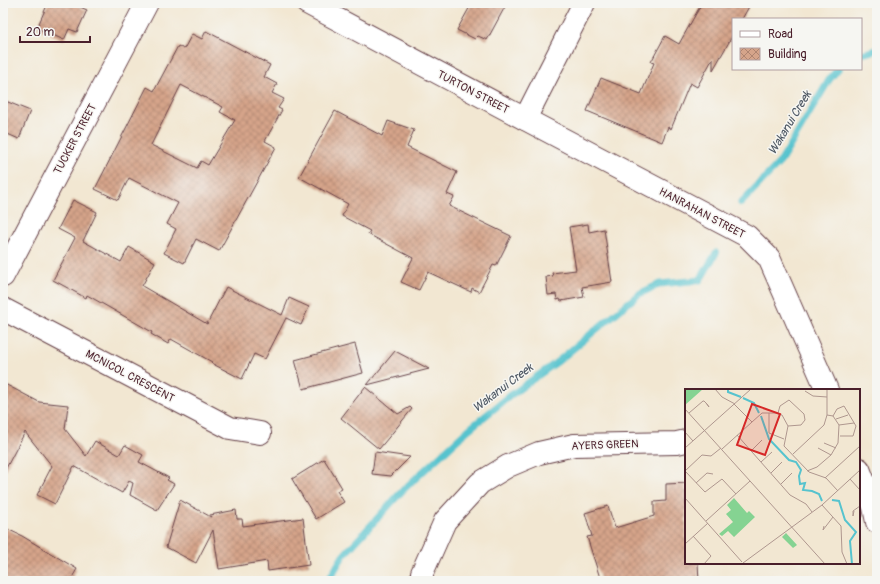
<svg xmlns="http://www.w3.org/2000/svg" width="880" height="584" viewBox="0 0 880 584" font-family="Pangolin,sans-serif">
<defs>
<pattern id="building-cross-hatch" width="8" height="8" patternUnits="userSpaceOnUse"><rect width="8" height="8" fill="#d5a48a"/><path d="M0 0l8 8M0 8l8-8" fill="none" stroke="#af8571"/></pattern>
</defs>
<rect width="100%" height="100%" fill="#f6f6f2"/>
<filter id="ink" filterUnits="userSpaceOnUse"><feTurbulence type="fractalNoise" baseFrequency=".025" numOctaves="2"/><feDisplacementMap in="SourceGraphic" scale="8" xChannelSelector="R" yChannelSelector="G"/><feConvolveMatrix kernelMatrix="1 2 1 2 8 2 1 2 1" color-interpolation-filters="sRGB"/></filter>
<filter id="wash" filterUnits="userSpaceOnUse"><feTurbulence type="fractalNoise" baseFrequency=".012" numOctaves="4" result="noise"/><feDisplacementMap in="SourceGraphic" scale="16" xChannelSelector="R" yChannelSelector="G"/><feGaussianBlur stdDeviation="0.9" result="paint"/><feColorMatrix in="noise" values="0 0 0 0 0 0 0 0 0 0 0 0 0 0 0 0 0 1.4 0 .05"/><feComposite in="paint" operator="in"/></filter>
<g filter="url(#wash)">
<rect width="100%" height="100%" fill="#f2e7d2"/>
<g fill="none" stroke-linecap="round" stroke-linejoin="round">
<g stroke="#56c3ce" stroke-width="7">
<polyline points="861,54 877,50"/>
<polyline points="741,203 781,161 829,80 838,69"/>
<polyline points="328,581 343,556 403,490 468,430 511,395 557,362 639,294 660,284 700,280 716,253"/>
</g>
</g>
<g id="blocks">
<g fill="url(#building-cross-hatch)" fill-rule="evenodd">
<polygon points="48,3 71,3 87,10 77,32 69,29 64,40 37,28"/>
<polygon points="472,3 507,3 487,40 478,36 475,39 457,30"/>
<polygon points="702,3 751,3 742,19 733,19 733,35 713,70 713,58 697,87 690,83 671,129 668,127 662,142 587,111 601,78 641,94 654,63 651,62 665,36 679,44"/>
<path d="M206 31 270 65 264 77 277 84 272 93 284 99 278 108 282 110 265 141 276 147 219 251 196 239 184 263 164 253 176 229 167 224 178 203 129 178 118 200 95 189 147 87 154 91 178 46 184 49 192 34 202 39ZM181 85 223 107 220 112 235 120 208 165 201 161 197 168 151 145Z"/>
<polygon points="3,100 30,111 19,139 3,132"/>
<polygon points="335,111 382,136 388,121 414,130 407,147 457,172 447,194 454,197 449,206 511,236 496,266 493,265 479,292 472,288 471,292 428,272 419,290 401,282 413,258 368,234 370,231 342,216 348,204 299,177"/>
<polygon points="73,200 97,212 83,241 121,262 129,247 155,262 142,286 207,324 226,287 282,315 289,298 309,307 301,325 286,318 265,359 254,354 242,379 211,363 212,362 171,339 168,344 151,334 152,332 87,295 86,298 53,280 75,238 58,229"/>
<polygon points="588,224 589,232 604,229 612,282 582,287 584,297 561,301 560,299 557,300 556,294 548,295 546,277 553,276 552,273 576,270 569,227"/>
<polygon points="355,344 363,373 303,389 295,360"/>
<polygon points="395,351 429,369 367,385"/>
<polygon points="3,383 39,402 68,405 65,429 86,456 95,441 119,455 125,445 143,455 139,462 169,478 167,480 174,484 157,510 130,495 133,483 129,481 122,493 74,466 55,504 37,495 52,466 25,432 3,474"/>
<polygon points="365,387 398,414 410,407 412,409 379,449 341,418"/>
<polygon points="375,452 410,457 391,476 372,474"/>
<polygon points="324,459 342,488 337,491 344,502 316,519 292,479"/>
<polygon points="686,483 686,563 698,563 699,581 601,581 587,537 592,536 585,513 608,506 615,528 654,516 654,502 666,501 666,484"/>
<polygon points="180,500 211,517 210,515 236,510 237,519 242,519 243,526 303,518 309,565 268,571 267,561 219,569 213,530 196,563 166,547"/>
<polygon points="3,527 22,536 77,569 70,581 3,581"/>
</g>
</g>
</g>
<g filter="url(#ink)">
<use href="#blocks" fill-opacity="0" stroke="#633d44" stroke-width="1"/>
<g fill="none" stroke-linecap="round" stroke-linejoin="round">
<defs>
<g id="minor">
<polyline points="307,3 525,119 584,3"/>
<polyline points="525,119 747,236 769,258 827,390"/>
<polyline points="3,276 147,3"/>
<polyline points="3,309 230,428 260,433"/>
<polyline points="859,469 874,507 877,522"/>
<polyline points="422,581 422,573 445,521 480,483 508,466 539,453 574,445 677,443 686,441"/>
</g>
</defs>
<use href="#minor" stroke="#633d44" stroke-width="24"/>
<use href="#minor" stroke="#fff" stroke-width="22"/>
</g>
</g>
<g text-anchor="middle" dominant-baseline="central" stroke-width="3" stroke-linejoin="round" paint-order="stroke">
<g font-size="11" fill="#4a1f2b" stroke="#f6f6f2">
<text transform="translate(473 92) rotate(28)">TURTON STREET</text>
<text transform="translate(75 139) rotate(-62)">TUCKER STREET</text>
<text transform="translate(702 213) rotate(28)">HANRAHAN STREET</text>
<text transform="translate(130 376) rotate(28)">MCNICOL CRESCENT</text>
<text transform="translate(605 445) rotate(-2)">AYERS GREEN</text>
</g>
<g font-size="12" font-style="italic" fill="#4e5864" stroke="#f6f6f2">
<text transform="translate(790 123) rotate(-59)">Wakanui Creek</text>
<text transform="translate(503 388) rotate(-37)">Wakanui Creek</text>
</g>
</g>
<g transform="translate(685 389)">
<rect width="175" height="175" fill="#f2e7d2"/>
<path d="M101 144 112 156 108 159 97 148Z" fill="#85d392"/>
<path d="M0 0H18L0 16ZM49 109 62 124 64 122 70 128 49 148 43 142 37 147 34 145 48 133 41 125 46 121 42 116Z" fill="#85d392"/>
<path fill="none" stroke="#56c3ce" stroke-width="2" d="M43 0V3L56 8M58 9 69 14 74 24M76 27 84 50 104 71 111 73 116 81 114 87 115 95 120 94 118 101 127 102 134 105 137 112M147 111 154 112 160 131 171 143 165 152 167 175"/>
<path fill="none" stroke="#af978f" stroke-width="1" d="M30 0 37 8 50 15M120 2 128 7 142 8M0 20 140 175M4 24 18 12H19L22 15 24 18 21 14M84 24V44L99 50M93 24 95 17 104 11 119 25 120 31 116 36 103 37M148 27 152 20 159 17 171 37 168 47H155M151 30 163 26M67 33 77 24H91L97 26 103 37 99 57 124 83 141 89 153 102M154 36 169 34M0 43 8 52M52 46 105 106 121 115 127 123M139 54 151 59M0 59 66 0M36 59 26 67 17 66 0 82 20 103 37 90 51 105M133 59 146 66M37 60 67 33 49 15M66 62 77 51M108 65 139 36 142 26V0M76 73 87 63M122 82 132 78 146 66 153 54 154 36 148 27 142 26M86 84 97 73 94 76M140 89 175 57M165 90 175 101M11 94 22 84 28 85M96 95 107 84M0 109 57 173M137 116 156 137 157 163 162 175M169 122 168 127V122L175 117M21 132 65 92M139 137 138 141 148 128M8 147 26 167 19 175M0 155 23 134M58 174 137 116 175 81"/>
<path fill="#d62828" fill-opacity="0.15" stroke="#d62828" stroke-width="2" d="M67 15 95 25 80 66 52 56Z"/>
<rect width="175" height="175" fill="none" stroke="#4a1f2b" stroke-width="2"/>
</g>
<rect width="880" height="584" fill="none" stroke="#f6f6f2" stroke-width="16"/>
<rect x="732" y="18" width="130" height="52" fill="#f6f6f2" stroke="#b1a0a2"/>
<rect x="740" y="31" width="20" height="6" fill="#ffffff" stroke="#b1a0a2"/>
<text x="768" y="38" font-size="12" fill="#4a1f2b">Road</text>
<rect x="740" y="48" width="20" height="12" fill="url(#building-cross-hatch)" stroke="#b1a0a2"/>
<text x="768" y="58" font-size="12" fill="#4a1f2b">Building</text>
<path d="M20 36v6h70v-6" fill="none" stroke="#4a1f2b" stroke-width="2"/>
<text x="26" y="36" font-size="12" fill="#4a1f2b" stroke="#f6f6f2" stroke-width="3" paint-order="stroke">20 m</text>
</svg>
